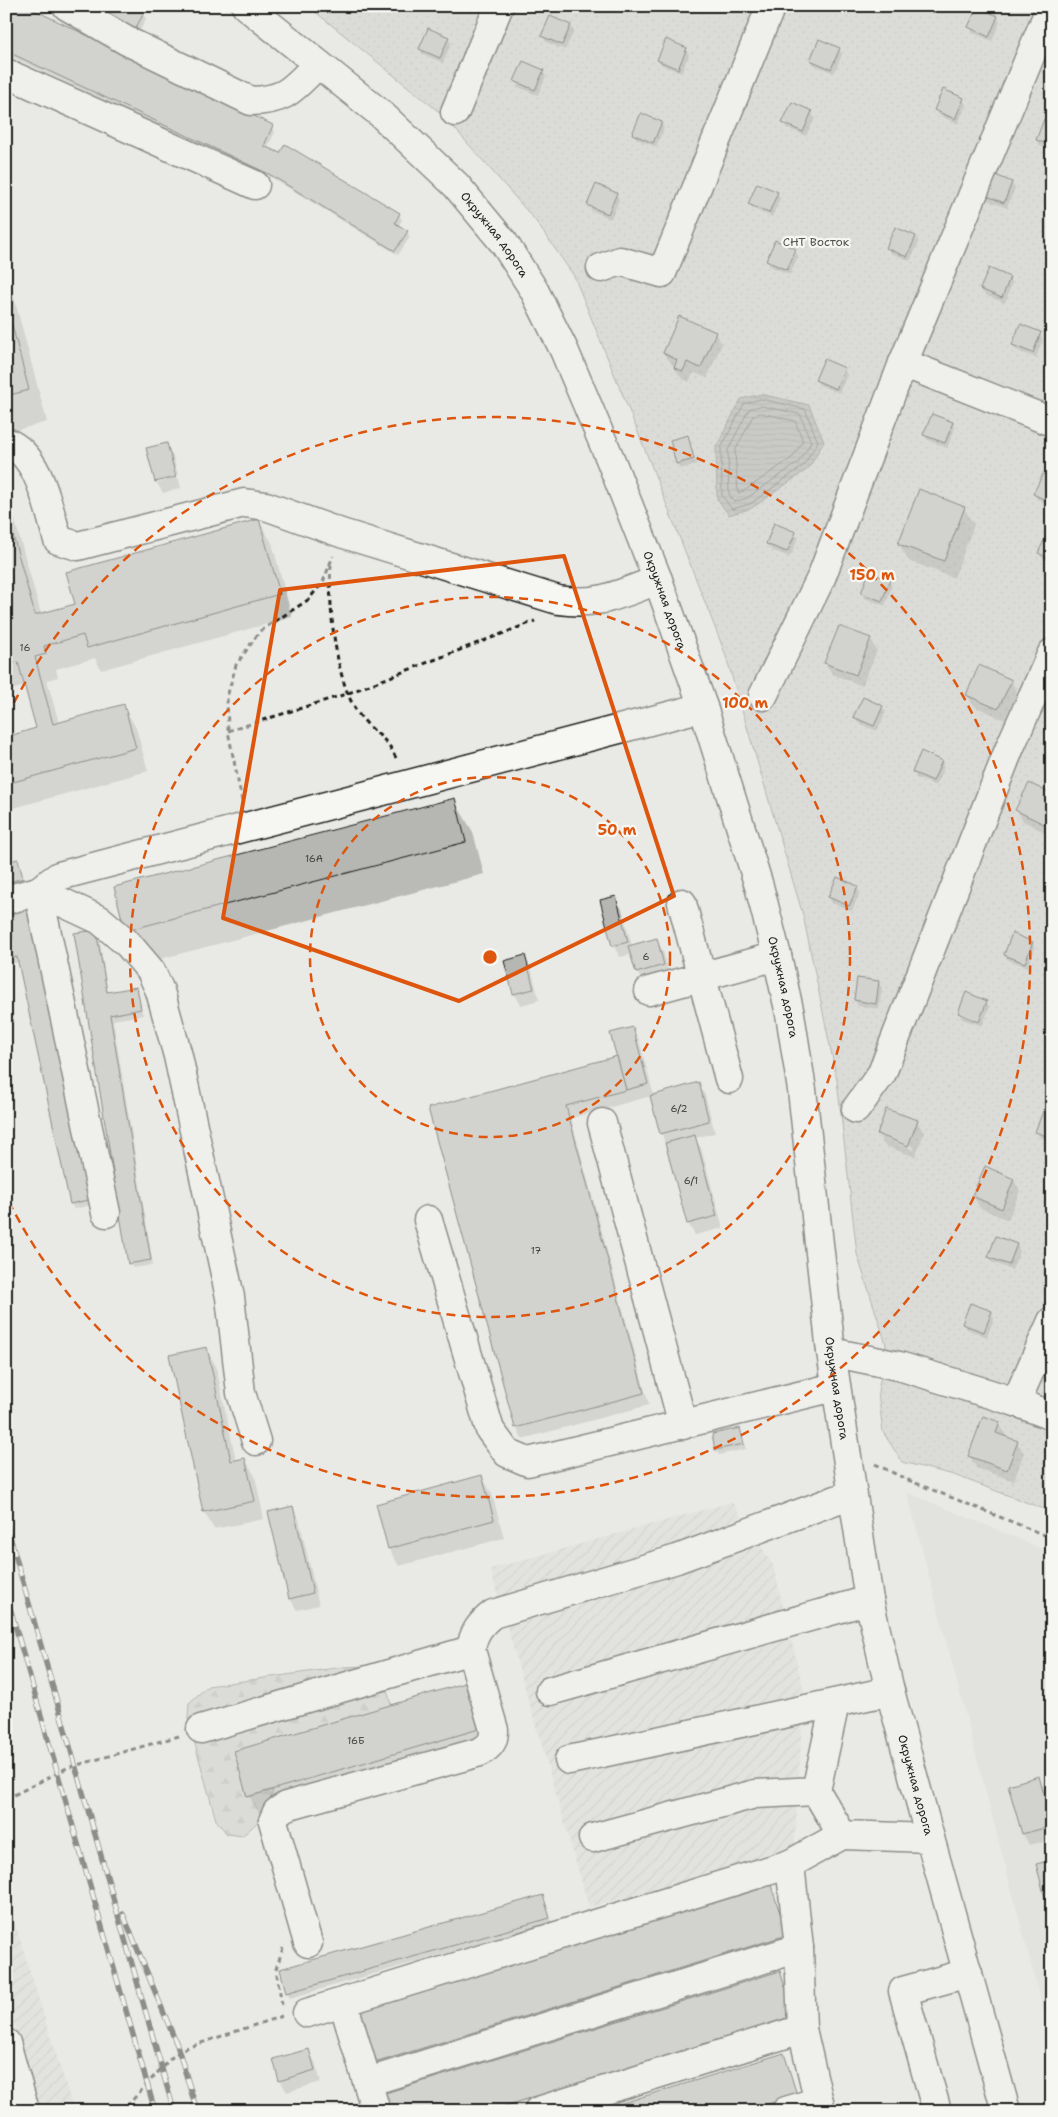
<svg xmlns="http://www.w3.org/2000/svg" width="1058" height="2117" viewBox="0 0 1058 2117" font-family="'Shantell Sans',sans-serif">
<defs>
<pattern id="industrial-furrows" width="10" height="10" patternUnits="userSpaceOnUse" patternTransform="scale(1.25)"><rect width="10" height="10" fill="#dadad6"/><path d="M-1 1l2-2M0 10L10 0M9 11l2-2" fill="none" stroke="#babab7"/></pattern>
<pattern id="forest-firs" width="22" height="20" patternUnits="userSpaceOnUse" patternTransform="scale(1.25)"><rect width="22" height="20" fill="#cbcbc7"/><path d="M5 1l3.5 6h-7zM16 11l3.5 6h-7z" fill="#aeaeaa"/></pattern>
<pattern id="garden-dots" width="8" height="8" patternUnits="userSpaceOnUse" patternTransform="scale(1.25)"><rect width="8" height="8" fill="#cbcbc7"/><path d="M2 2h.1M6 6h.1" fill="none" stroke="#aeaeaa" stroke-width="1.8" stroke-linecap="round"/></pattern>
<pattern id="water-rules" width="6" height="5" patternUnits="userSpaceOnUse" patternTransform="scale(1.25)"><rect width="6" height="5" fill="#a3a3a1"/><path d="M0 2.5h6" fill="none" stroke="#848482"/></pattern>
</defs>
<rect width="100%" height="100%" fill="#e9e9e5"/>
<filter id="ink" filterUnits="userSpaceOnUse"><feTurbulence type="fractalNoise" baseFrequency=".02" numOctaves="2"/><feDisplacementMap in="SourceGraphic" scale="10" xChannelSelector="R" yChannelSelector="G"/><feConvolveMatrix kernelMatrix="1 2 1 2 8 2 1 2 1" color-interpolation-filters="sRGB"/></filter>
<g filter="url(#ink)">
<polygon fill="#dadad6" points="907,1492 1052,1553 1052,2044"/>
<g fill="url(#industrial-furrows)">
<polygon points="732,1502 773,1565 804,1691 794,1855 589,1907 490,1569"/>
<polygon points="6,1895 74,2111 40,2111 6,1997"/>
</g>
<path fill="url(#forest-firs)" stroke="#747472" d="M367 1666 386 1687 391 1705 247 1797 273 1790C268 1813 259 1822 242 1836L227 1834 216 1820 188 1719 189 1703 208 1686 343 1667Z"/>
<polygon fill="url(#garden-dots)" stroke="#747472" points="308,6 1052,6 1052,1512 954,1475 902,1462 883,1432 878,1392 886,1344 857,1254 837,1080 803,915 725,653 642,442 574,276 535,220 443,115"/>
<polygon fill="url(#water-rules)" stroke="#6d6d6c" points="761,394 809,405 824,442 808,469 752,508 729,515 717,499 716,447 741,399"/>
<g fill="#0003" fill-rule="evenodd">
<polygon points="6,6 272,126 275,132 267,149 399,214 402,220 398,227 407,232 410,237 398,255 274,179 12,57 6,53"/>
<polygon points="86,6 143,14 146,19 137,36"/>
<polygon points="997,17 1000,22 992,41 973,33 970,27"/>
<polygon points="571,26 574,31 565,50 546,42 543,36"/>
<polygon points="448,38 451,44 443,63 423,54 420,49"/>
<polygon points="686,49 689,55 681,73 662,65 658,60"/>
<polygon points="839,49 842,55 834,73 814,65 811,60"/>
<polygon points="543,71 546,76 538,95 518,87 515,81"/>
<polygon points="963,99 966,105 958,124 939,115 936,110"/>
<polygon points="811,112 815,118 806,136 787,128 784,123"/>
<polygon points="661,123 664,128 656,147 637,139 634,134"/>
<polygon points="1052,124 1052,150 1040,146 1037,140"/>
<polygon points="1011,183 1015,188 1007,208 987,200 984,194"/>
<polygon points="777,193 780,199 772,217 753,209 749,204"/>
<polygon points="616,194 619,200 611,219 591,210 588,205"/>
<polygon points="915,237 919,242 910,261 891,253 888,247"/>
<polygon points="795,250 798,256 790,275 770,266 767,261"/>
<polygon points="6,267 47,422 6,433"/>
<polygon points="1009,278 1012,283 1005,303 985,295 982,289"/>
<polygon points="715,333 722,344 707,378 694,373 689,382 682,379 664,353"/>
<polygon points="1040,333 1043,339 1036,358 1016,350 1013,345"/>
<polygon points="844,369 847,375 839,393 819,385 816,380"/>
<polygon points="952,423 955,428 947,448 928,440 925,435"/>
<polygon points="687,436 697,464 680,469 677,463"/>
<polygon points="166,444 173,456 178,475 157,480 157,483 178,477 181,488 163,493 156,482 147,449"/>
<polygon points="1052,479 1052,506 1037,499 1034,494"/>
<polygon points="6,502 13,514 41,614 76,605 259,521 272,543 292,617 101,670 95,658 56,669 58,677 47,680 59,723 123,705 136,728 148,771 6,810 6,738 38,729 26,686 6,691"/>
<polygon points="964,508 974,525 954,578 909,561 899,544"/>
<polygon points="795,533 798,538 790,557 771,550 767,544"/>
<polygon points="1052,536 1052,563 1042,558 1039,553"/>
<polygon points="889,581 892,586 885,606 865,598 862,593"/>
<polygon points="870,639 877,651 862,686 832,674 826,663"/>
<polygon points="1011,681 1017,692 1005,720 974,706 967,695"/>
<polygon points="882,707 886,712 877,731 858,723 855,717"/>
<polygon points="941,762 944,767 936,786 916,778 913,772"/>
<polygon points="1052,796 1052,836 1023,821 1017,810"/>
<polygon points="454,800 473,832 484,874 145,963 115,888"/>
<polygon points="17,860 25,884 6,889 6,864"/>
<polygon points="857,887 860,892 852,911 832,903 829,897"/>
<polygon points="615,898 622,909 632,946 656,939 663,951 670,977 644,984 637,973 632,954 620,957 613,945"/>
<polygon points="96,931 99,937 108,993 136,989 143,1015 113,1020 153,1265 133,1268 129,1263"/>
<polygon points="15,939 95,1204 74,1209 71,1204 19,962 6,965 6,941"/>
<polygon points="1032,943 1035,948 1028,967 1008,960 1005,954"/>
<polygon points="524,957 531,968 539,1000 521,1005 514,994 506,962"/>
<polygon points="858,980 879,983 882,988 879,1009 858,1006 855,1000"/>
<polygon points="986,1002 990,1007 982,1026 962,1019 959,1013"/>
<polygon points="632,1028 639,1040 654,1096 698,1084 705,1095 715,1133 695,1138 701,1148 723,1228 695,1235 688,1223 651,1096 571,1118 649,1405 522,1439 516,1427 429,1108 618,1057"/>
<polygon points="1052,1116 1052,1142 1040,1138 1037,1132"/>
<path d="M917 1121 924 1133 915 1157 885 1146 878 1134ZM886 1136 914 1147V1150L886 1139Z"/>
<polygon points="1014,1180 1020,1191 1008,1220 980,1208 973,1196"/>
<polygon points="1016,1245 1020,1251 1012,1270 992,1262 989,1257"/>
<polygon points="991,1312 994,1318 987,1337 967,1329 964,1324"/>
<polygon points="206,1349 216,1366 236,1461 245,1459 255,1476 264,1519 214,1529 204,1512 170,1356"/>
<polygon points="999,1423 1006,1435 1005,1437 1017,1442 1024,1453 1014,1481 976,1468 970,1456"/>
<polygon points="740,1430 746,1449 719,1455 716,1450"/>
<polygon points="482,1477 492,1494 504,1538 399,1566 389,1549 377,1505"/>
<polygon points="292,1507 299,1519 319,1605 297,1610 290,1599"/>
<polygon points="465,1685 478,1708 491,1752 262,1819 249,1796"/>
<polygon points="1038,1778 1045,1789 1052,1816 1052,1840 1029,1845 1023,1834 1010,1786"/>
<polygon points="770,1886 789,1941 372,2070 369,2065"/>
<polygon points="543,1896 552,1923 290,1998 287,1992"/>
<polygon points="779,1973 796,2022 509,2111 385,2111"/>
<polygon points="308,2050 315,2062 321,2082 287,2092 280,2080"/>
<polygon points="783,2055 799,2100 765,2111 602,2111"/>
</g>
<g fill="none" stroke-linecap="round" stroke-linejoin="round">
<g stroke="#525251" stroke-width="1">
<polygon points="761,399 805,409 818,442 803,466 750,504 732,509 722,496 721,448 744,404"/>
<polygon points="761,406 800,414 811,442 799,462 747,498 734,502 729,494 728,450 749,409"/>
<polygon points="761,413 795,421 803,441 793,457 744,491 738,493 735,451 753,416"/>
</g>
</g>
<g fill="#b6b6b3" stroke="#1c1c1c">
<polygon points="6,6 26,6 273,125 264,146 280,153 285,144 400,213 395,223 408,231 395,251 269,174 6,51"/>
<polygon points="90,6 133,6 144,13 134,31"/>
<polygon points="977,7 998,16 989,37 968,27"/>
<polygon points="550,16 571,25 562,45 541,36"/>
<polygon points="428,28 449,37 440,58 419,49"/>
<polygon points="666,39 687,48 678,69 657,60"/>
<polygon points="819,39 840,48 831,69 810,60"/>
<polygon points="523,61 544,70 535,90 514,81"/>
<polygon points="943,89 964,98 955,119 934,110"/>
<polygon points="792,102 812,111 803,132 782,123"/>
<polygon points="641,113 662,122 653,143 632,134"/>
<polygon points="1044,119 1052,122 1052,146 1036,140"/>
<polygon points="991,173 1012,182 1004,203 983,194"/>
<polygon points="757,183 778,192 769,213 748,204"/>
<polygon points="596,184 617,193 608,214 587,205"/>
<polygon points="895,227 916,236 907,257 886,248"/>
<polygon points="775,240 796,249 787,270 766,261"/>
<polygon points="989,268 1010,277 1002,298 980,289"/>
<polygon points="6,302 29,390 6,396"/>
<polygon points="679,316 716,332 701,368 687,362 683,371 674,368 677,360 663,353"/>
<polygon points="1020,324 1041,332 1033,353 1012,345"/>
<polygon points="824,359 845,368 836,389 815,380"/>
<polygon points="932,414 953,422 945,443 923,435"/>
<polygon points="688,435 694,459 676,464 670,440"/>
<polygon points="167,443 176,477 155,482 146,448"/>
<polygon points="1043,474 1052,478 1052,503 1033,494"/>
<polygon points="919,489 965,507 944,561 898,544"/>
<polygon points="6,510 35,615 75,604 66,572 259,519 280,594 87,648 83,635 44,646 46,654 35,657 53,724 124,704 136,748 6,784 6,737 36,728 18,662 6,665"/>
<polygon points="774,523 796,532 787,552 766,544"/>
<polygon points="1048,532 1052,534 1052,560 1038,553"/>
<polygon points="869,572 890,580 882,601 861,593"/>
<polygon points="839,626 871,638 856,675 824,663"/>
<polygon points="979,665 1012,680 998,709 966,695"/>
<polygon points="863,697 883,706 874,726 853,717"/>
<polygon points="921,751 942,761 933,781 912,772"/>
<polygon points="1029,783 1052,794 1052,828 1015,810"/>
<polygon points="455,798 466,842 125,931 114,887"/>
<polygon points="18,859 23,878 6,883 6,862"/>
<polygon points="837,877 858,886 849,906 828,897"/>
<polygon points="616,896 628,942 612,946 600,900"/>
<polygon points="31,907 93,1199 70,1204 17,957 6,959 6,939 13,938 8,911"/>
<polygon points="96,930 107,992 137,987 141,1009 110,1015 151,1260 128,1264 74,933"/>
<polygon points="1012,933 1033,942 1025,963 1004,955"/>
<polygon points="657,938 664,965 636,973 628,946"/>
<polygon points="525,955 534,989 513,994 504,961"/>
<polygon points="857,978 879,981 876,1004 854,1000"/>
<polygon points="966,992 987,1001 979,1022 958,1013"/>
<polygon points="633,1027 648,1084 626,1090 610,1033"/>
<polygon points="617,1056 626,1090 566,1106 644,1393 515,1428 428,1108"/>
<polygon points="699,1082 709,1121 660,1134 650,1096"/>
<polygon points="886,1109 918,1120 908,1146 877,1134"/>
<polygon points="1043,1111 1052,1114 1052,1138 1035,1132"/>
<polygon points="695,1135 717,1216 687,1224 665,1143"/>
<polygon points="985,1166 1014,1179 1002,1209 972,1196"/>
<polygon points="996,1236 1017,1244 1009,1265 988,1257"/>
<polygon points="970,1303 992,1311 984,1332 962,1324"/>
<polygon points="207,1347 231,1461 245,1458 255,1501 203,1512 169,1355"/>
<polygon points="983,1416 1000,1422 996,1433 1018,1441 1007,1470 968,1456"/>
<polygon points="740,1428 744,1444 715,1450 712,1434"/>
<polygon points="482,1475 494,1520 388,1549 376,1504"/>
<polygon points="293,1506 313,1593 289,1599 268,1512"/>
<polygon points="465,1683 479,1729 247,1797 234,1751"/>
<polygon points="1039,1776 1052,1826 1022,1834 1008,1785"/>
<polygon points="1052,1860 1052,1924 1036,1864"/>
<polygon points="771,1885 787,1935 368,2065 352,2014"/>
<polygon points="543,1895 550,1918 286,1993 280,1969"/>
<polygon points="780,1971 794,2016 489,2111 384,2111 379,2095"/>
<polygon points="309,2049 315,2070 279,2081 273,2059"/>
<polygon points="784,2053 797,2095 745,2111 597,2111"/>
</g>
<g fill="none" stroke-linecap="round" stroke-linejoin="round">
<defs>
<g id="minor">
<path d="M67 6 127 41 251 101C288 100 293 88 318 64"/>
<polyline points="6,73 255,185"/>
<polyline points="455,112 499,6"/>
<polyline points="601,268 620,261 662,273 771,6"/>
<polyline points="903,363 1052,422"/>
<path d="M6 442C40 455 48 508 58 540L78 546 244 503 266 506 341 533 558 600C600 606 619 594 658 580"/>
<polyline points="763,696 821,578 903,363 1051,6"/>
<polyline points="6,900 38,891 59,876 703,707"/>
<polyline points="682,903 729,1079"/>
<polyline points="649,991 777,956"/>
<polyline points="856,1109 882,1073 1010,747 1052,653"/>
<polyline points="602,1123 683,1425"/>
<polyline points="106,1213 38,891 100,920 128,944 151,971 160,991 178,1056 230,1297 241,1393 256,1441"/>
<polyline points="428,1220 490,1430 507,1453 528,1462 835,1387"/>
<polyline points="831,1352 899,1366 1016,1402 1052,1416"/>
<polyline points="1016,1402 1052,1321"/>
<polyline points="550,1691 869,1600"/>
<polyline points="201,1729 471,1650"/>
<polyline points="569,1760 890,1691"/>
<polyline points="816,1791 842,1835 930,1838"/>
<polyline points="593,1838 755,1794 816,1791 835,1703"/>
<path d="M308 1943 273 1821 277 1812 286 1806 480 1752C490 1746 494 1742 494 1730L471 1650C473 1633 480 1624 493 1614L677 1559 852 1494"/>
<polyline points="343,2002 376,2111"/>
<polyline points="307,2013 790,1864"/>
<polyline points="6,2043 25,2111"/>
<polyline points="368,2082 799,1948"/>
<polyline points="538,2111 802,2029"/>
<polyline points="786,2111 819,2101"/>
<polyline points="821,2111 802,2029 799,1948 790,1864 842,1835"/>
<polyline points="937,2111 903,1991 968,1973"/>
</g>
<g id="major">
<path id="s1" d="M246 6 381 114 456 185 504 243 534 290 564 350 611 461 658 580 703 707 759 886 777 956 790 1014 802 1090 831 1352 869 1600 890 1691 930 1838 1006 2111"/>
</g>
</defs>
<use href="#minor" stroke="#1c1c1c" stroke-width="31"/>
<use href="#major" stroke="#1c1c1c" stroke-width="31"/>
<g stroke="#1c1c1c" stroke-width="3" stroke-dasharray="5 4" stroke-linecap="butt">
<path d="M331 565C328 604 335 686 361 717 375 735 389 738 397 761"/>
<polyline points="228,731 346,694 535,621"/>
<polyline points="242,801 228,731 227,697 236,665 260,631 308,600 323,582 333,556"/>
<polyline points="875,1464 908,1480 1052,1538"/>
<polyline points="6,1799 67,1768 179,1736"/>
<polyline points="282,2005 276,1969 283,1948"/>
<polyline points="119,2111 126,2107 171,2058 183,2049 282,2016"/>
</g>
<use href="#minor" stroke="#f6f6f2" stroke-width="28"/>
<use href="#major" stroke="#f6f6f2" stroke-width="28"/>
<defs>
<g id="rail">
<polyline points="6,1523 174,2111"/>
<polyline points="6,1594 155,2111"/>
<polyline points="123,1914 177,2045 197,2111"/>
</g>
</defs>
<use href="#rail" stroke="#1c1c1c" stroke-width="5.5"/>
<use href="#rail" stroke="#f6f6f2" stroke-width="4" stroke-dasharray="11" stroke-linecap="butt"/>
</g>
</g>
<path d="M0 0H1058V2117H0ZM564 556 674 896 459 1001 223 918 280 590Z" fill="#e9e9e5" fill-opacity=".55" fill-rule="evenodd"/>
<path fill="none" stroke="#de560d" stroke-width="4" stroke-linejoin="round" d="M564 556 674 896 459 1001 223 918 280 590Z"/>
<g fill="none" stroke="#de560d" stroke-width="2.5" stroke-dasharray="9 6">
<circle cx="490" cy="957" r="180"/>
<circle cx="490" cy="957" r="360"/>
<path d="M7 716A540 540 0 1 1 7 1198"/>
</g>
<g text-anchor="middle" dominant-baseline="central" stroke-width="4.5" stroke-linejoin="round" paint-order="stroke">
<g font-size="10" fill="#424242">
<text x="25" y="647">16</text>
<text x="314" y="858">16А</text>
<text x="646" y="956">6</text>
<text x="679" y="1108">6/2</text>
<text x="691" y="1180">6/1</text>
<text x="536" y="1250">17</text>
<text x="356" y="1740">16Б</text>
</g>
<g font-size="12" fill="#1c1c1c" stroke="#f6f6f2">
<text stroke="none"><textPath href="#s1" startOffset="339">Окружная дорога</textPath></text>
<text stroke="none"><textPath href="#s1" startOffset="744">Окружная дорога</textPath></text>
<text stroke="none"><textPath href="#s1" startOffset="1149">Окружная дорога</textPath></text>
<text stroke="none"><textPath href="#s1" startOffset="1554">Окружная дорога</textPath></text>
<text stroke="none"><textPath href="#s1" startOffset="1959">Окружная дорога</textPath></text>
</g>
<g font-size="12" fill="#51514f" stroke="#f6f6f2">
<text x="816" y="242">СНТ Восток</text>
</g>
</g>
<circle cx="490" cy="957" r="8" fill="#de560d" stroke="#f6f6f2" stroke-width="2.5"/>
<g font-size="15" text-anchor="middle" font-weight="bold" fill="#de560d" stroke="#f6f6f2" stroke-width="4.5" stroke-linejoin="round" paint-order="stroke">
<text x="872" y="580">150 m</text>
<text x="745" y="708">100 m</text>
<text x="617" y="835">50 m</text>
</g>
<rect width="1058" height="2117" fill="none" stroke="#f6f6f2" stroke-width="25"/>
<rect x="12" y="12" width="1033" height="2092" fill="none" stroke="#1c1c1c" stroke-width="2" filter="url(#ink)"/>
</svg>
